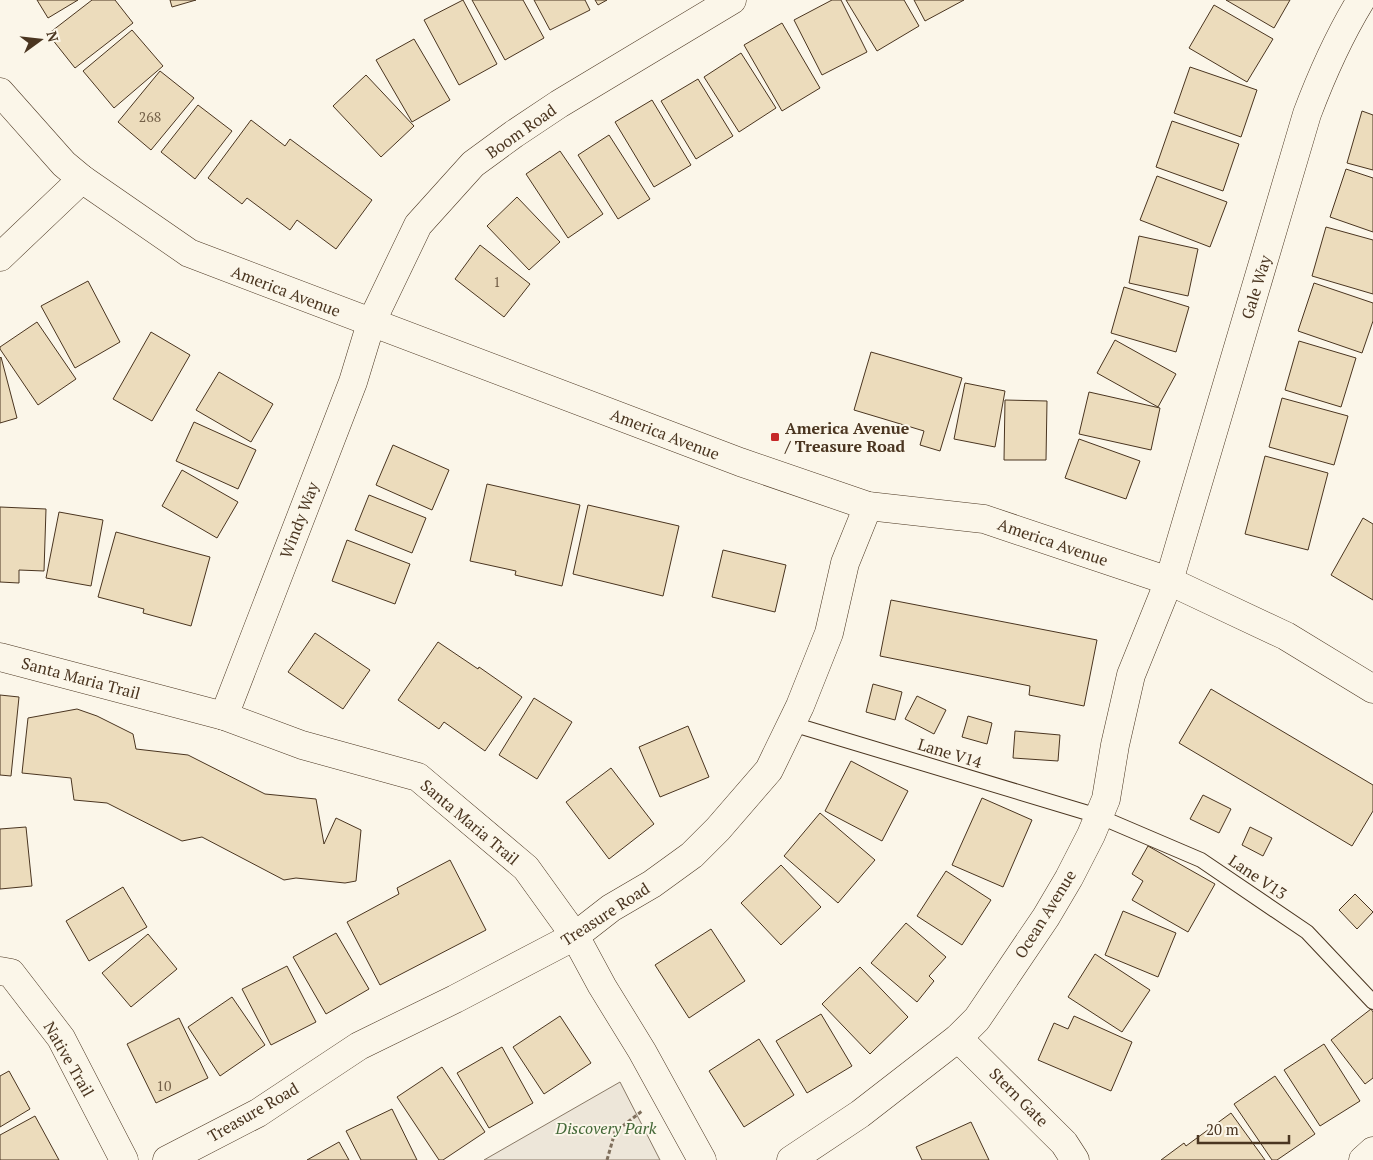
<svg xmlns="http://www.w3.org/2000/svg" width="1373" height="1160" viewBox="0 0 1373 1160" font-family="'PT Serif',serif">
<rect width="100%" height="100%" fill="#fbf6e9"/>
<polygon fill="#ede6d9" stroke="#887966" points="620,1082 660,1160 484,1160"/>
<g fill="#ecdcbc" stroke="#4a3520">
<polygon points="37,0 78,0 48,18"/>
<polygon points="92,0 115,0 133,23 75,68 48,34"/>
<polygon points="170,0 196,0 172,7"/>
<polygon points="463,0 497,64 459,85 424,20"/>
<polygon points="472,0 523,0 544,38 505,60"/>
<polygon points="534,0 585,0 590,10 550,30"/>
<polygon points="595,0 607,0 598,5"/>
<polygon points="832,0 841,0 867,52 822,75 794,20"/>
<polygon points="846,0 904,0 919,26 877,51"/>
<polygon points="914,0 964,0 925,21"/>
<polygon points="1226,0 1290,0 1274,28"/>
<polygon points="1214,5 1273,39 1247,82 1189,48"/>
<polygon points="782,23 820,88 782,111 744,45"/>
<polygon points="132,30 163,66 114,108 83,71"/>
<polygon points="414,39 450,100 412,122 376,60"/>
<polygon points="741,53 776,108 739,132 704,77"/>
<polygon points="1190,67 1257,90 1241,137 1174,113"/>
<polygon points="160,71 194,98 151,150 118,122"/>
<polygon points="366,75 414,126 381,157 333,106"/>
<polygon points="698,79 733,136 696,159 661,101"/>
<polygon points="652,100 691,165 654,187 615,122"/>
<polygon points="198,105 232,131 195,179 161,152"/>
<polygon points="1362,111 1373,115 1373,170 1347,163"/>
<polygon points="251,120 285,146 290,139 372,200 336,249 297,220 290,230 247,198 242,204 208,178"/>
<polygon points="1172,121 1239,144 1223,191 1156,167"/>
<polygon points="609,135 650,199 618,219 578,155"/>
<polygon points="560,151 603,214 568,238 526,174"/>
<polygon points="1346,169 1373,178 1373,232 1330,217"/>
<polygon points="1157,176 1227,202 1210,247 1140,220"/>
<polygon points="517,197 560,242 529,270 487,226"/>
<polygon points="1326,227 1373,240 1373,294 1312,276"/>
<polygon points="1139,236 1198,249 1188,296 1129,283"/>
<polygon points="480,245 530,284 504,317 455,279"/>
<polygon points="88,281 120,342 75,368 41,306"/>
<polygon points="1314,283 1373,303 1373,321 1362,353 1298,331"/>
<polygon points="1124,287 1189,307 1176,352 1111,333"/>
<polygon points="37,322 76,379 38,405 0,349 0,347"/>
<polygon points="151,332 190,355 152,421 113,399"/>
<polygon points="1115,340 1176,374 1158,407 1097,373"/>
<polygon points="1299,341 1356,358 1341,407 1285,390"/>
<polygon points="871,352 962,378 940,451 920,445 924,431 854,410"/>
<polygon points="1,357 17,418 0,423 0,358"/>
<polygon points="219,372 273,404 251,442 196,410"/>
<polygon points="965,383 1005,391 995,447 954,439"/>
<polygon points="1089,392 1160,408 1151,450 1079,434"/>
<polygon points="1282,398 1348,416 1334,465 1269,447"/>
<polygon points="1005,400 1047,401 1046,460 1004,460"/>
<polygon points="194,422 256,450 238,489 176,461"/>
<polygon points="1079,439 1140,461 1126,499 1065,478"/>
<polygon points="393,445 449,470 432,510 376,485"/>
<polygon points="1265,456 1328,473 1308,550 1245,534"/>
<polygon points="182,470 238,502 217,538 162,506"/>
<polygon points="487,484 580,505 562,586 515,575 516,571 470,561"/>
<polygon points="369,495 426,518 412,553 355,530"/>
<polygon points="588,505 679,526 663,596 573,574"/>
<polygon points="0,507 46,509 44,571 19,570 19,583 0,582"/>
<polygon points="59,512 103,520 91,586 46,578"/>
<polygon points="1363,518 1373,524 1373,600 1331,575"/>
<polygon points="116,532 210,557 191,626 143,613 144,609 98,597"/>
<polygon points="347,540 410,564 395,604 332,581"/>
<polygon points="723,550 786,565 775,612 712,597"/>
<polygon points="891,600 1097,640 1084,706 1029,695 1030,686 880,656"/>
<polygon points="315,633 370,670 343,709 288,672"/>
<polygon points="438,642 478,669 479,667 522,697 485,751 444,722 439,729 398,700"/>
<polygon points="873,684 902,692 895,720 866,712"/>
<polygon points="1211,689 1373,785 1373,811 1352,846 1179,743"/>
<polygon points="0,695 19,697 11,776 0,775"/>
<polygon points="917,696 946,710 934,734 905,719"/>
<polygon points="534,698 572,722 537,779 499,755"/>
<polygon points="77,709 97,716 133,734 136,749 188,755 265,794 316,799 324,844 336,818 361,830 356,881 345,883 296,878 284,880 202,837 182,841 107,803 74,800 71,778 22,773 28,718"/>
<polygon points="968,716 992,723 987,744 962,737"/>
<polygon points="688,726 709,777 660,797 639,747"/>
<polygon points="1015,731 1060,735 1058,761 1013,758"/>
<polygon points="851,761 908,791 882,841 825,811"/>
<polygon points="611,768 654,824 609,859 566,802"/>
<polygon points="1203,795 1231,809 1219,833 1190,819"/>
<polygon points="982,798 1032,820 1003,887 952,865"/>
<polygon points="820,813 875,860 838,903 784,856"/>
<polygon points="26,827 32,886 0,889 0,829"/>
<polygon points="1250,827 1272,838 1263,856 1242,845"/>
<polygon points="1148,846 1215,884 1188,932 1132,900 1143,881 1132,874"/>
<polygon points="450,860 486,930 380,985 347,922 399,894 397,888"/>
<polygon points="781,865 821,907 781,945 741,903"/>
<polygon points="946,871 991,900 962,945 917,916"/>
<polygon points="123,887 147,927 89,961 66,921"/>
<polygon points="1355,894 1373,912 1357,929 1339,910"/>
<polygon points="1123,911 1176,933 1158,977 1105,955"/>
<polygon points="906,923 946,957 929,976 934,981 917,1002 871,963"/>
<polygon points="711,929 745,981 689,1018 655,965"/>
<polygon points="336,933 369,989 326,1014 293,957"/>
<polygon points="148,934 177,969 131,1007 102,973"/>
<polygon points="1095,954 1150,990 1122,1032 1068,997"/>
<polygon points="287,966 316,1022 271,1045 242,989"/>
<polygon points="860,967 908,1017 870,1054 822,1004"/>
<polygon points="232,997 265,1045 220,1076 188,1027"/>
<polygon points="1371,1009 1373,1012 1373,1078 1365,1084 1331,1040"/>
<polygon points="821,1014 852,1066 807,1093 776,1041"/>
<polygon points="560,1016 591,1063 544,1094 513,1047"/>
<polygon points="1074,1016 1132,1042 1111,1091 1038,1060 1054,1023 1068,1029"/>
<polygon points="179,1018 208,1078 156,1103 127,1044"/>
<polygon points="759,1039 794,1095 744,1127 709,1071"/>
<polygon points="1324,1044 1360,1101 1320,1126 1284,1070"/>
<polygon points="502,1047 533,1103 489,1128 457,1073"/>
<polygon points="442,1067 485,1132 443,1160 439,1160 397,1097"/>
<polygon points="9,1071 30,1109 0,1127 0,1076"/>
<polygon points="1275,1076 1315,1134 1277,1160 1272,1160 1234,1104"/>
<polygon points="392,1109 417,1160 361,1160 346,1131"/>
<polygon points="1231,1113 1265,1160 1161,1160 1184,1143 1186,1146"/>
<polygon points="35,1116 59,1160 0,1160 0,1135"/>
<polygon points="971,1122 989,1160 922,1160 916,1147"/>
<polygon points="339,1142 349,1160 307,1160"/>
</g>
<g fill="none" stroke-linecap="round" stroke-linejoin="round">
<defs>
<polyline id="lane" points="792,724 1098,816 1201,860 1307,932 1373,1002"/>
<g id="street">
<polyline points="0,257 82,179"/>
<polyline points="0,657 224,716 302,745 418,777 526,868 575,936 602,986 642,1051 702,1160"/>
<polyline points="224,716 353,382 371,323 418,225 473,164 514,134 559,104 732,0"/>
<polyline points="0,971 11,973 61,1038 124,1160"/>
<polyline points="958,1038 1064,1143 1075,1160"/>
<polyline points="167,1160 258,1113 359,1046 455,999 575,936 611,908 652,884 692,855 718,829 769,770 800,706 829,633 845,563 868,506"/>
<path d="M791 1160 860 1114 958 1038 977 1019 1046 917 1069 878 1091 835 1106 799 1115 745 1131 675 1169 581 1307 114C1322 74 1339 36 1361 0"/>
<polyline points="1363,1160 1373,1151"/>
</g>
<polyline id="secondary" points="0,92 64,164 82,179 189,253 740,462 868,506 984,519 1169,581 1286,636 1373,689"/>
</defs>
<use href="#lane" stroke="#4a3520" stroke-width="16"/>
<use href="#street" stroke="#4a3520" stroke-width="29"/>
<use href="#secondary" stroke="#4a3520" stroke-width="29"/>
<polyline stroke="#7f6f5c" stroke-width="3" stroke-dasharray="4 2.5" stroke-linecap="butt" points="607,1160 615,1132 642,1111"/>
<use href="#lane" stroke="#fbf6e9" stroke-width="14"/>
<use href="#street" stroke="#fbf6e9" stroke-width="28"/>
<use href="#secondary" stroke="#fbf6e9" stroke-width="28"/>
</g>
<rect fill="#c62828" stroke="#fbf6e9" stroke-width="2" x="770" y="432" width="10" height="10" rx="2.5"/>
<g text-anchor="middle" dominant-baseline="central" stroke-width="4" stroke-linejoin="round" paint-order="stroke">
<g font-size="14" fill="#725f47">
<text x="150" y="116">268</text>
<text x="497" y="281">1</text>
<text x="164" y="1085">10</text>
</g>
<g font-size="16" fill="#4a3520" stroke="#fbf6e9">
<text transform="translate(521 131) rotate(-35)">Boom Road</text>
<text transform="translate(1256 287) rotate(-73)">Gale Way</text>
<text transform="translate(286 291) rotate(21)">America Avenue</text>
<text transform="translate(665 434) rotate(21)">America Avenue</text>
<text transform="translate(299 520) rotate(-69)">Windy Way</text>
<text transform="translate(1053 542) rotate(19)">America Avenue</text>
<text transform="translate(81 678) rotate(15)">Santa Maria Trail</text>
<text transform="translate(950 753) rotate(17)">Lane V14</text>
<text transform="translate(470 822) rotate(40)">Santa Maria Trail</text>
<text transform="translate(1258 877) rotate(34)">Lane V13</text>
<text transform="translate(605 914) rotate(-33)">Treasure Road</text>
<text transform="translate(1045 914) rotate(-58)">Ocean Avenue</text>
<text transform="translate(69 1059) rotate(60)">Native Trail</text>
<text transform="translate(1019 1097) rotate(45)">Stern Gate</text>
<text transform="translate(253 1112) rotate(-30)">Treasure Road</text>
</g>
<g font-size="16" font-weight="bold" fill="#4a3520" stroke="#fbf6e9" text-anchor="start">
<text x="785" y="428">America Avenue<tspan x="785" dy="18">/ Treasure Road</tspan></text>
</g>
<g font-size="16" font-style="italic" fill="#436837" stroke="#fbf6e9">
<text x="606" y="1128">Discovery Park</text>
</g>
</g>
<g transform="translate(40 40) rotate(75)" stroke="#fbf6e9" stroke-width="4" paint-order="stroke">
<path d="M0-4L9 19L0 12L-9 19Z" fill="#4a3520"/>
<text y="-8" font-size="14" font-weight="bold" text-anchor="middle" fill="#4a3520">N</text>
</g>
<path d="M1198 1135v8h91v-8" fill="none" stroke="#4a3520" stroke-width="2.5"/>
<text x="1206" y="1135" font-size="15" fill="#4a3520" stroke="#fbf6e9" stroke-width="4" paint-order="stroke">20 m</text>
</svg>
